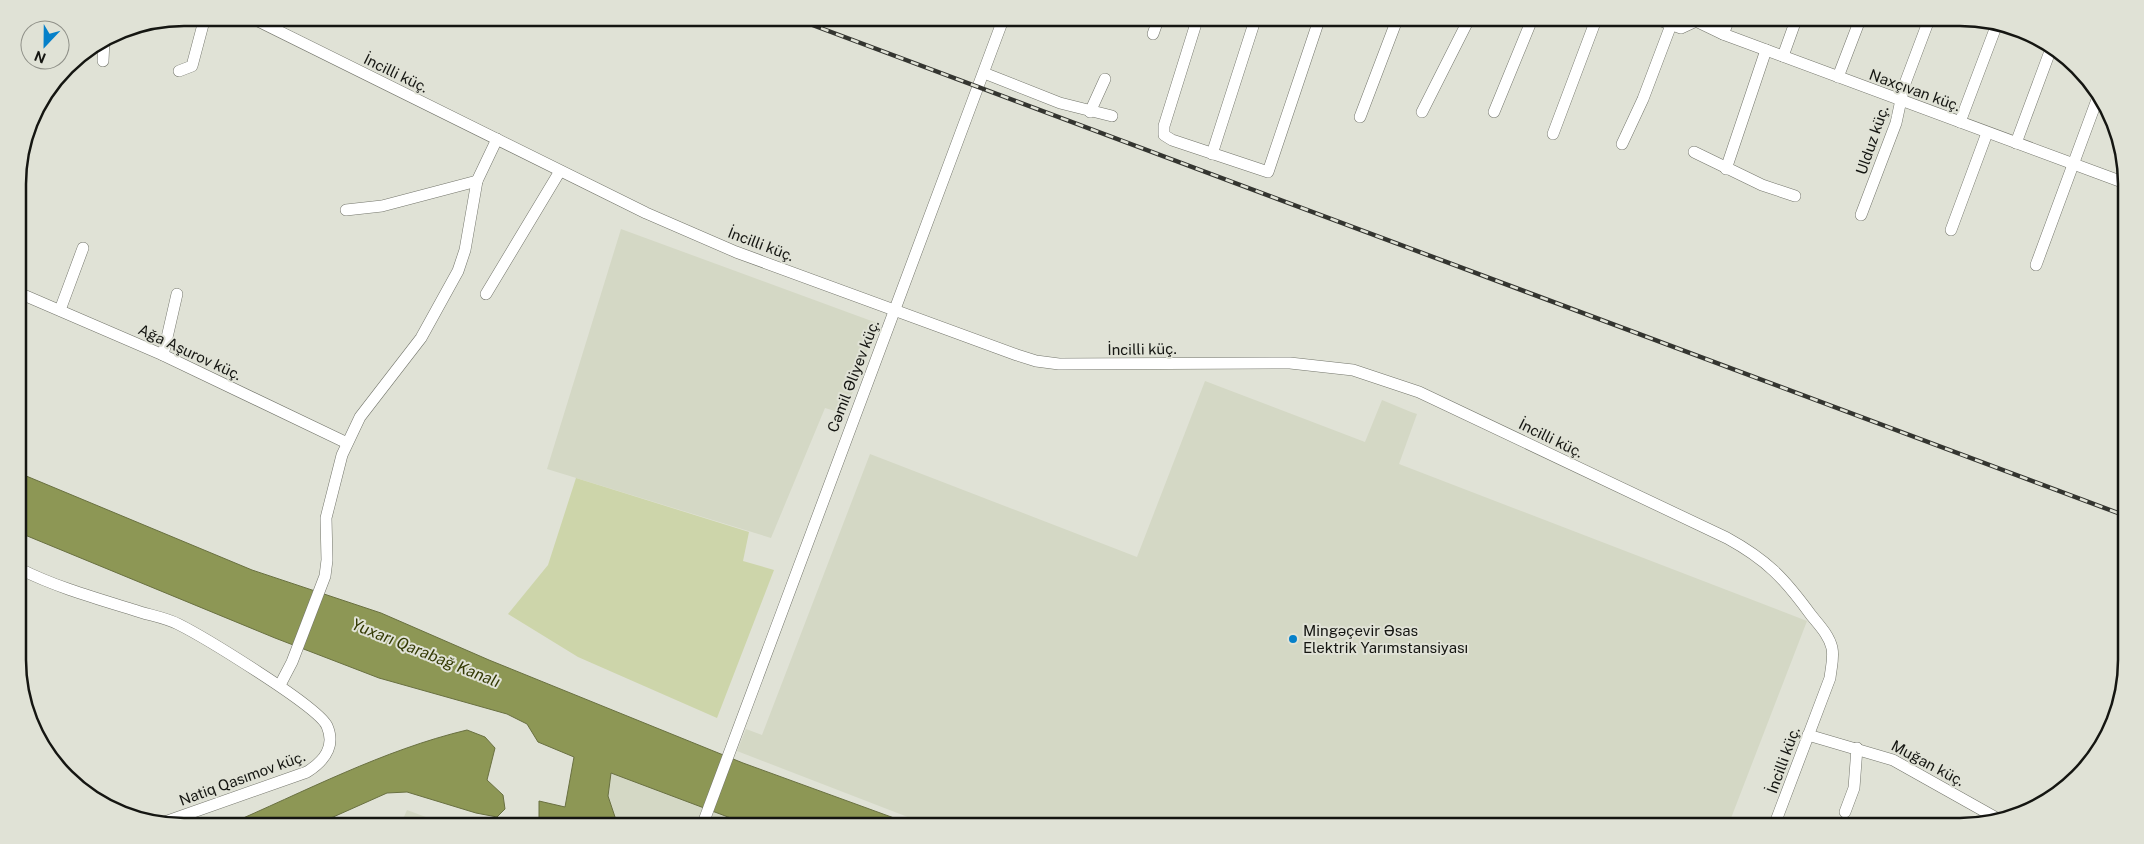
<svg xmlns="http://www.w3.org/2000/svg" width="2144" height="844" viewBox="0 0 2144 844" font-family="'Public Sans',sans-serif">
<rect width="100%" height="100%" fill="#e0e2d6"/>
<g fill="#d4d8c5">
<polygon points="621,229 877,323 845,414 825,408 771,538 547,469"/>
<polygon points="1205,381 1365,442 1382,400 1411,412 1417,414 1399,464 1807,621 1728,826 931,826 737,751 746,729 762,735 870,454 1137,557"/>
<polygon points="611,773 716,812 752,826 618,826 608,796"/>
<polygon points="407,810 450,826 400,826"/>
</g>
<polygon fill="#cdd5aa" points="576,478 749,532 743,561 774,570 717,718 578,657 508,614 548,565"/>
<g fill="#8d9755" stroke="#697041">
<polygon points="19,473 252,570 381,613 489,660 743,763 916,826 752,826 611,773 608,796 618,826 539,826 539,801 565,807 574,757 538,742 527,724 507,714 379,678 275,638 20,533"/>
<path d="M467 730 485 737 495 748 487 780 503 795 505 809 497 817 476 813 407 792 387 793 313 826H225C304 792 383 750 467 730Z"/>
</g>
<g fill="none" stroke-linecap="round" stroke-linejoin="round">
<defs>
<g id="minor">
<path d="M250 17 646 213 736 252 1017 355 1036 361 1059 364 1290 363 1353 370 1419 392 1727 538C1767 560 1784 578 1811 615 1819 625 1829 635 1832 648 1834 658 1831 668 1830 678L1774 826"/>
<polyline points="1198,17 1164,126 1164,135 1172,140 1268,172 1320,17"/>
<polyline points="1651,17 1681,28 1696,21 1699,17"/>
<polyline points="1696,21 1723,34 2125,183"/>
<polyline points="1153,34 1159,17"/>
<polyline points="1723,34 1730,17"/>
<polyline points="1783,56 1797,17"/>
<polyline points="103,61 104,40"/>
<polyline points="179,71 192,66 205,17"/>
<polyline points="984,73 1060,103 1112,116"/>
<polyline points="1838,77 1861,17"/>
<polyline points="1090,112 1105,79"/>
<polyline points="1422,112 1470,17"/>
<polyline points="1494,112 1533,17"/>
<polyline points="1360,117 1398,17"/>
<polyline points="1960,122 1997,24"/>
<polyline points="1553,134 1597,17"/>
<polyline points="2016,143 2052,46"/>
<polyline points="1622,144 1643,99 1671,25"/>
<polyline points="1694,152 1762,185 1795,196"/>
<polyline points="1212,154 1256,17"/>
<polyline points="1726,169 1766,50"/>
<polyline points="346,210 382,206 477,181"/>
<polyline points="1861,215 1896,123 1904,86 1930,17"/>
<polyline points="1951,230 1987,133"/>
<polyline points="2036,265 2098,97"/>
<polyline points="19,293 163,355 347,443"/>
<polyline points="486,294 560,171"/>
<polyline points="2124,299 2125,296"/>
<polyline points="60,310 83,248"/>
<polyline points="163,355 177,294"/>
<path d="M20 569C56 587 95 598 134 610 148 615 164 617 178 624 202 636 318 706 327 726 336 747 324 761 307 772L162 823"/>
<polyline points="280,685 292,662 325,576 327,560 326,518 342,455 360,417 421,338 458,271 465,250 477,181 497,139"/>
<polyline points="1808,735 1893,760 2000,820"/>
<polyline points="1845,812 1854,788 1857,748"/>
<polyline points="705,818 1004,17"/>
</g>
</defs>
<use href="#minor" stroke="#73756b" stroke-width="12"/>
<use href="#minor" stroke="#fff" stroke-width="11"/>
<defs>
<polyline id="rail" points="791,17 2126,516"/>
</defs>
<use href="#rail" stroke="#343530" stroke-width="4.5"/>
<use href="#rail" stroke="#e0e2d6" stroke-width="2.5" stroke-dasharray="8" stroke-linecap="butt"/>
</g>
<circle fill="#0580c9" stroke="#e0e2d6" stroke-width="2" cx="1293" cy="639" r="5"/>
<g text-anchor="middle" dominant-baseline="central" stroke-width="4" stroke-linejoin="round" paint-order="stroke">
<g font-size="15" fill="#151612" stroke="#e0e2d6">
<text transform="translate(396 73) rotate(26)">İncilli küç.</text>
<text transform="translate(1915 90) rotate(20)">Naxçıvan küç.</text>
<text transform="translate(1872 140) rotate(-71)">Ulduz küç.</text>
<text transform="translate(761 244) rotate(21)">İncilli küç.</text>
<text transform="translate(1142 349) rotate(-1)">İncilli küç.</text>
<text transform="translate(190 352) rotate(25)">Ağa Aşurov küç.</text>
<text transform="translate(853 376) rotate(-69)">Cəmil Əliyev küç.</text>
<text transform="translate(1551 438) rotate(26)">İncilli küç.</text>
<text transform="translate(1783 760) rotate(-70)">İncilli küç.</text>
<text transform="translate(1928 763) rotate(28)">Muğan küç.</text>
<text transform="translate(242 778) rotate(-20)">Natiq Qasımov küç.</text>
</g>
<g font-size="15" fill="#151612" stroke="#e0e2d6" text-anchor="start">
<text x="1303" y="630">Mingəçevir Əsas<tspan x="1303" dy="17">Elektrik Yarımstansiyası</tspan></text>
</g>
<g font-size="16" font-style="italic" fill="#333903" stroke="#e0e2d6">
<text transform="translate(426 653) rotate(22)">Yuxarı Qarabağ Kanalı</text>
</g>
</g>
<path d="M0 0H2144V844H0ZM184 26H1960A158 158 0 0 1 2118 184V660A158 158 0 0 1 1960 818H184A158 158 0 0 1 26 660V184A158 158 0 0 1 184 26Z" fill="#e0e2d6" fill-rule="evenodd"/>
<path fill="none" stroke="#151612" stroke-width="2.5" d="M184 26H1960A158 158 0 0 1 2118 184V660A158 158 0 0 1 1960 818H184A158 158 0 0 1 26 660V184A158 158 0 0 1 184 26Z"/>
<g transform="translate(45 45) rotate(202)"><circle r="24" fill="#e0e2d6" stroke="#8f9088"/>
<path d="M0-4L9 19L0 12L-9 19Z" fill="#0580c9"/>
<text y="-8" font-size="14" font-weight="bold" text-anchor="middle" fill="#151612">N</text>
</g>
</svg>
